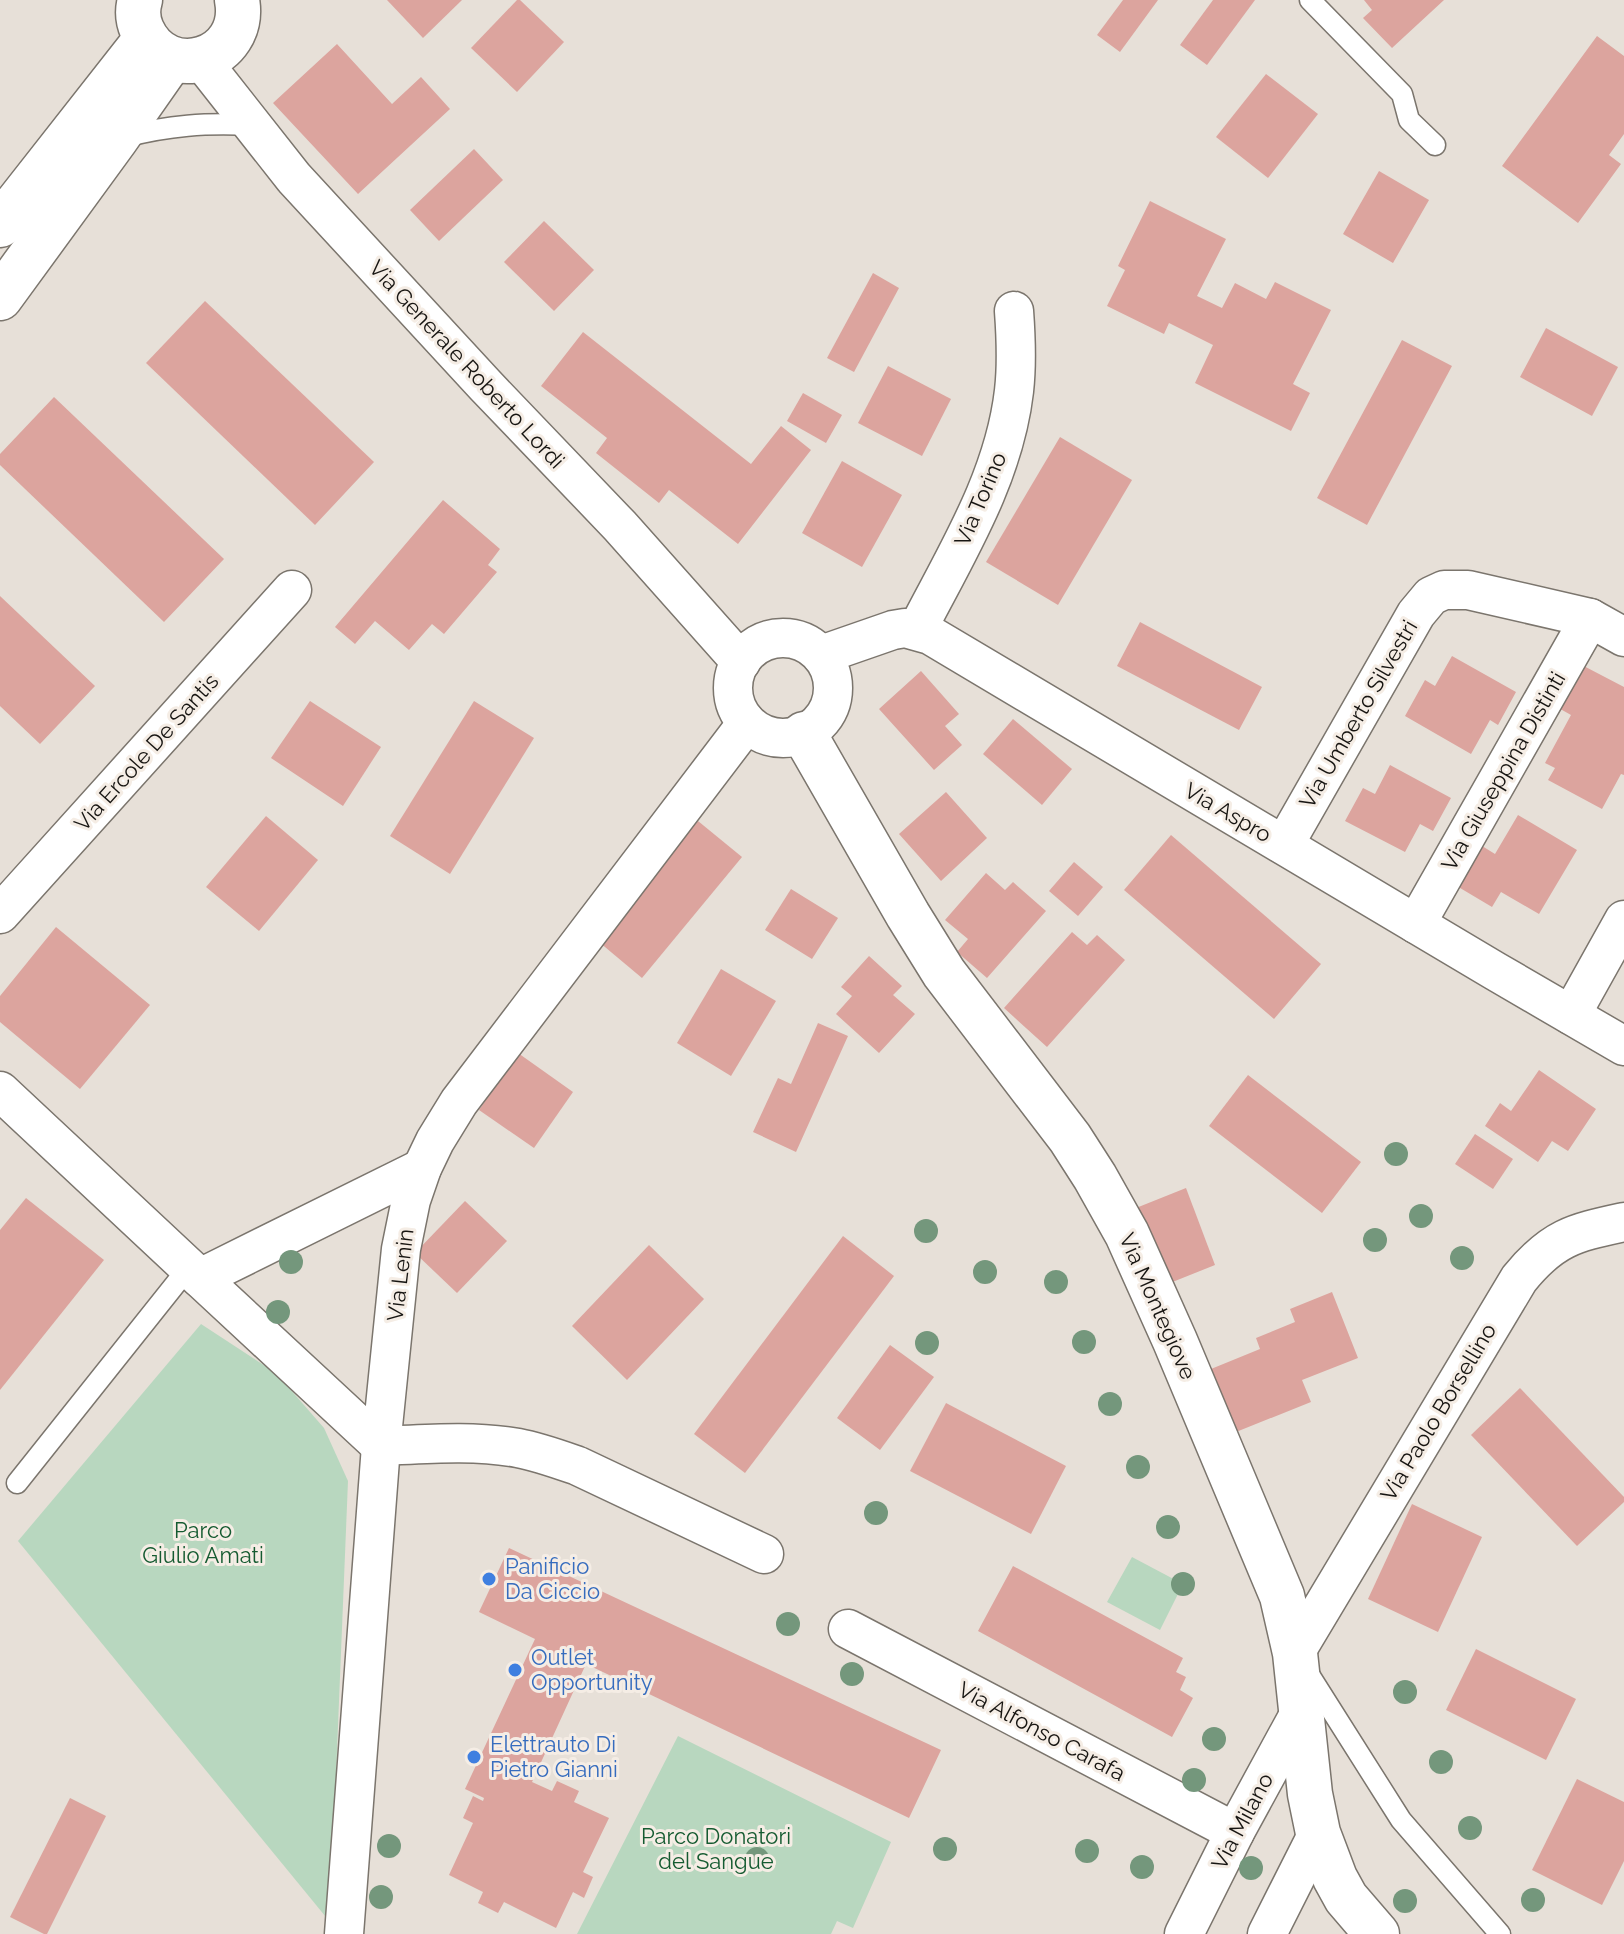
<svg xmlns="http://www.w3.org/2000/svg" width="1624" height="1934" viewBox="0 0 1624 1934" font-family="Raleway,sans-serif">
<rect width="100%" height="100%" fill="#e7e0d8"/>
<g fill="#b8d7bf">
<polygon points="201,1324 276,1373 324,1428 348,1481 330,1922 18,1541"/>
<polygon points="1132,1557 1183,1584 1160,1630 1107,1602"/>
<polygon points="678,1736 891,1842 853,1928 837,1921 831,1934 577,1934"/>
</g>
<g fill="#dca49e">
<polygon points="387,0 462,0 423,38"/>
<polygon points="517,0 520,0 564,42 517,92 471,48"/>
<polygon points="1123,0 1158,0 1120,52 1097,35"/>
<polygon points="1213,0 1255,0 1207,65 1180,45"/>
<polygon points="1364,0 1444,0 1392,48 1363,18 1372,10"/>
<polygon points="1597,36 1624,56 1624,134 1609,155 1621,164 1578,223 1502,166"/>
<polygon points="337,44 392,104 421,77 450,109 358,194 273,103"/>
<polygon points="1266,74 1318,114 1268,178 1216,137"/>
<polygon points="474,149 503,180 439,241 410,210"/>
<polygon points="1379,171 1429,200 1393,263 1343,234"/>
<polygon points="1150,201 1226,239 1197,296 1222,308 1235,283 1266,299 1275,282 1331,310 1293,384 1310,393 1291,431 1195,383 1213,345 1169,323 1164,334 1107,306 1125,270 1118,266"/>
<polygon points="544,221 594,270 554,311 504,262"/>
<polygon points="873,273 899,288 854,372 827,358"/>
<polygon points="205,301 374,462 315,525 146,363"/>
<polygon points="1546,328 1618,367 1592,416 1520,377"/>
<polygon points="583,332 751,464 781,426 811,450 738,544 669,490 659,503 596,453 607,438 541,386"/>
<polygon points="1402,340 1452,366 1367,525 1317,498"/>
<polygon points="888,366 951,399 922,456 858,423"/>
<polygon points="803,393 842,415 826,443 787,421"/>
<polygon points="54,397 224,559 164,622 0,465 0,454"/>
<polygon points="1060,437 1132,480 1058,605 986,562"/>
<polygon points="842,461 902,495 862,567 802,533"/>
<polygon points="443,500 500,549 488,565 497,572 444,634 432,624 409,650 375,621 355,644 335,627"/>
<polygon points="0,596 95,686 40,744 0,706"/>
<polygon points="1140,622 1262,687 1239,730 1117,666"/>
<polygon points="1452,656 1516,692 1498,725 1490,720 1471,754 1405,716 1425,680 1435,686"/>
<polygon points="1578,663 1624,687 1624,775 1621,774 1602,809 1548,780 1555,768 1545,763 1571,715 1555,706"/>
<polygon points="921,671 959,714 945,726 962,745 934,770 879,709"/>
<polygon points="310,701 381,747 343,806 271,758"/>
<polygon points="474,701 534,738 450,874 390,836"/>
<polygon points="1013,719 1072,769 1042,805 983,754"/>
<polygon points="1390,765 1451,798 1433,831 1420,824 1405,852 1345,821 1363,788 1375,794"/>
<polygon points="946,792 987,838 941,881 899,834"/>
<polygon points="1518,815 1577,850 1539,914 1501,892 1492,907 1450,882 1474,841 1495,854"/>
<polygon points="266,816 318,860 259,931 206,887"/>
<polygon points="698,821 742,857 642,978 599,942"/>
<polygon points="1171,835 1321,964 1274,1019 1124,890"/>
<polygon points="1074,862 1103,887 1078,916 1049,891"/>
<polygon points="986,873 1005,890 1013,882 1046,911 987,978 957,952 968,939 945,920"/>
<polygon points="791,889 838,918 812,959 765,930"/>
<polygon points="56,927 150,1005 80,1089 0,1022 0,996"/>
<polygon points="1072,932 1087,945 1097,935 1125,960 1047,1047 1004,1008"/>
<polygon points="869,956 902,986 893,995 915,1014 879,1053 836,1014 852,996 841,987"/>
<polygon points="721,969 776,1001 731,1076 677,1043"/>
<polygon points="818,1023 848,1036 796,1152 753,1132 778,1078 791,1084"/>
<polygon points="518,1053 573,1092 534,1148 479,1110"/>
<polygon points="1539,1070 1596,1109 1568,1151 1552,1141 1538,1162 1485,1126 1500,1103 1511,1111"/>
<polygon points="1248,1075 1361,1162 1322,1213 1209,1126"/>
<polygon points="1475,1134 1513,1159 1493,1189 1455,1164"/>
<polygon points="1186,1188 1215,1265 1160,1287 1131,1210"/>
<polygon points="26,1198 104,1260 0,1390 0,1230"/>
<polygon points="465,1201 507,1241 457,1293 415,1253"/>
<polygon points="843,1236 894,1276 745,1473 694,1434"/>
<polygon points="649,1245 704,1299 627,1380 572,1326"/>
<polygon points="1332,1292 1358,1358 1302,1380 1311,1402 1236,1432 1211,1369 1260,1349 1256,1338 1295,1322 1290,1309"/>
<polygon points="890,1345 934,1377 880,1450 837,1418"/>
<polygon points="1520,1388 1624,1497 1624,1502 1577,1546 1471,1435"/>
<polygon points="946,1403 1066,1466 1031,1534 910,1471"/>
<polygon points="1412,1504 1482,1537 1438,1632 1368,1599"/>
<polygon points="509,1548 941,1750 909,1818 586,1664 532,1782 552,1791 557,1781 579,1791 574,1802 609,1818 583,1872 593,1877 584,1898 573,1892 556,1928 504,1902 498,1913 478,1903 483,1892 449,1875 473,1823 463,1818 473,1796 483,1801 484,1798 465,1789 535,1639 479,1612"/>
<polygon points="1013,1566 1183,1658 1176,1672 1186,1677 1180,1690 1193,1698 1172,1737 978,1631"/>
<polygon points="1476,1649 1576,1699 1546,1760 1446,1710"/>
<polygon points="1577,1779 1624,1802 1624,1861 1602,1905 1532,1870"/>
<polygon points="70,1798 106,1816 47,1934 44,1934 10,1917"/>
</g>
<g fill="none" stroke-linecap="round" stroke-linejoin="round">
<defs>
<g id="lane">
<polyline points="1310,0 1402,94 1409,120 1435,145"/>
<path d="M124 137C170 125 205 123 252 125"/>
<polyline points="17,1483 189,1267"/>
<polyline points="1308,1673 1401,1820 1500,1934"/>
</g>
<g id="street">
<polyline points="201,60 294,178 485,385 620,526 741,662"/>
<path d="M917 630C956 554 1004 478 1014 391 1017 365 1016 338 1014 311"/>
<circle cx="783" cy="688" r="50"/>
<polyline points="821,655 893,630 905,628 930,635 1495,971 1624,1046"/>
<polyline points="1284,845 1416,614 1431,596 1444,590 1468,590 1590,618 1624,637"/>
<polyline points="0,914 292,590"/>
<polyline points="1416,924 1590,618"/>
<polyline points="1571,1015 1624,920"/>
<polyline points="0,1091 200,1278 422,1168"/>
<path d="M200 1278 381 1446C427 1444 473 1440 518 1448 539 1452 558 1459 578 1466L764 1554"/>
<polyline points="848,1629 1235,1832"/>
<path d="M1295 1653 1519 1279C1553 1237 1574 1233 1624 1222"/>
<polyline points="344,1934 381,1446 401,1249 411,1200 422,1168 435,1141 459,1102 747,723"/>
<polyline points="1184,1934 1235,1832 1302,1709"/>
<polyline points="1267,1934 1318,1833"/>
</g>
<g id="secondary">
<path d="M140 0C137 10 138 21 142 30 167 86 248 60 237 0"/>
<polyline points="0,225 146,39"/>
<polyline points="0,298 116,139 172,59"/>
<polyline points="804,734 908,915 944,973 1070,1138 1095,1177 1127,1234 1175,1341 1282,1596 1295,1653 1310,1794 1318,1833 1335,1878 1346,1898 1377,1934"/>
</g>
</defs>
<use href="#lane" stroke="#7b756d" stroke-width="23"/>
<use href="#street" stroke="#7b756d" stroke-width="41"/>
<use href="#secondary" stroke="#7b756d" stroke-width="47"/>
<use href="#lane" stroke="#fff" stroke-width="20"/>
<use href="#street" stroke="#fff" stroke-width="38"/>
<use href="#secondary" stroke="#fff" stroke-width="44"/>
</g>
<g fill="#74977c">
<circle cx="1396" cy="1154" r="12"/>
<circle cx="1421" cy="1216" r="12"/>
<circle cx="926" cy="1231" r="12"/>
<circle cx="1375" cy="1240" r="12"/>
<circle cx="1462" cy="1258" r="12"/>
<circle cx="291" cy="1262" r="12"/>
<circle cx="985" cy="1272" r="12"/>
<circle cx="1056" cy="1282" r="12"/>
<circle cx="278" cy="1312" r="12"/>
<circle cx="1084" cy="1342" r="12"/>
<circle cx="927" cy="1343" r="12"/>
<circle cx="1110" cy="1404" r="12"/>
<circle cx="1138" cy="1467" r="12"/>
<circle cx="876" cy="1513" r="12"/>
<circle cx="1168" cy="1527" r="12"/>
<circle cx="1183" cy="1584" r="12"/>
<circle cx="788" cy="1624" r="12"/>
<circle cx="852" cy="1674" r="12"/>
<circle cx="1405" cy="1692" r="12"/>
<circle cx="1214" cy="1739" r="12"/>
<circle cx="1441" cy="1762" r="12"/>
<circle cx="1194" cy="1780" r="12"/>
<circle cx="1470" cy="1828" r="12"/>
<circle cx="389" cy="1846" r="12"/>
<circle cx="945" cy="1849" r="12"/>
<circle cx="1087" cy="1851" r="12"/>
<circle cx="757" cy="1859" r="12"/>
<circle cx="1142" cy="1867" r="12"/>
<circle cx="1251" cy="1868" r="12"/>
<circle cx="381" cy="1897" r="12"/>
<circle cx="1533" cy="1900" r="12"/>
<circle cx="1405" cy="1901" r="12"/>
</g>
<g fill="#3f7fe0" stroke="#f5ede5" stroke-width="3">
<circle cx="489" cy="1579" r="8"/>
<circle cx="515" cy="1670" r="8"/>
<circle cx="474" cy="1757" r="8"/>
</g>
<g text-anchor="middle" dominant-baseline="central" stroke-width="6" stroke-linejoin="round" paint-order="stroke">
<g font-size="22" fill="#171512" stroke="#f5ede5">
<text transform="translate(467 364) rotate(47)">Via Generale Roberto Lordi</text>
<text transform="translate(980 499) rotate(-67)">Via Torino</text>
<text transform="translate(1358 714) rotate(-60)">Via Umberto Silvestri</text>
<text transform="translate(146 752) rotate(-48)">Via Ercole De Santis</text>
<text transform="translate(1503 771) rotate(-60)">Via Giuseppina Distinti</text>
<text transform="translate(1228 812) rotate(30)">Via Aspro</text>
<text transform="translate(400 1275) rotate(-83)">Via Lenin</text>
<text transform="translate(1158 1306) rotate(66)">Via Montegiove</text>
<text transform="translate(1438 1412) rotate(-59)">Via Paolo Borsellino</text>
<text transform="translate(1042 1731) rotate(28)">Via Alfonso Carafa</text>
<text transform="translate(1242 1821) rotate(-62)">Via Milano</text>
</g>
<g font-size="22" fill="#155b31" stroke="#f5ede5">
<text x="203" y="1530">Parco<tspan x="203" dy="25">Giulio Amati</tspan></text>
<text x="716" y="1836">Parco Donatori<tspan x="716" dy="25">del Sangue</tspan></text>
</g>
<g font-size="22" fill="#366cbe" stroke="#f5ede5" text-anchor="start">
<text x="505" y="1566">Panificio<tspan x="505" dy="25">Da Ciccio</tspan></text>
<text x="531" y="1657">Outlet<tspan x="531" dy="25">Opportunity</tspan></text>
<text x="490" y="1744">Elettrauto Di<tspan x="490" dy="25">Pietro Gianni</tspan></text>
</g>
</g>
</svg>
